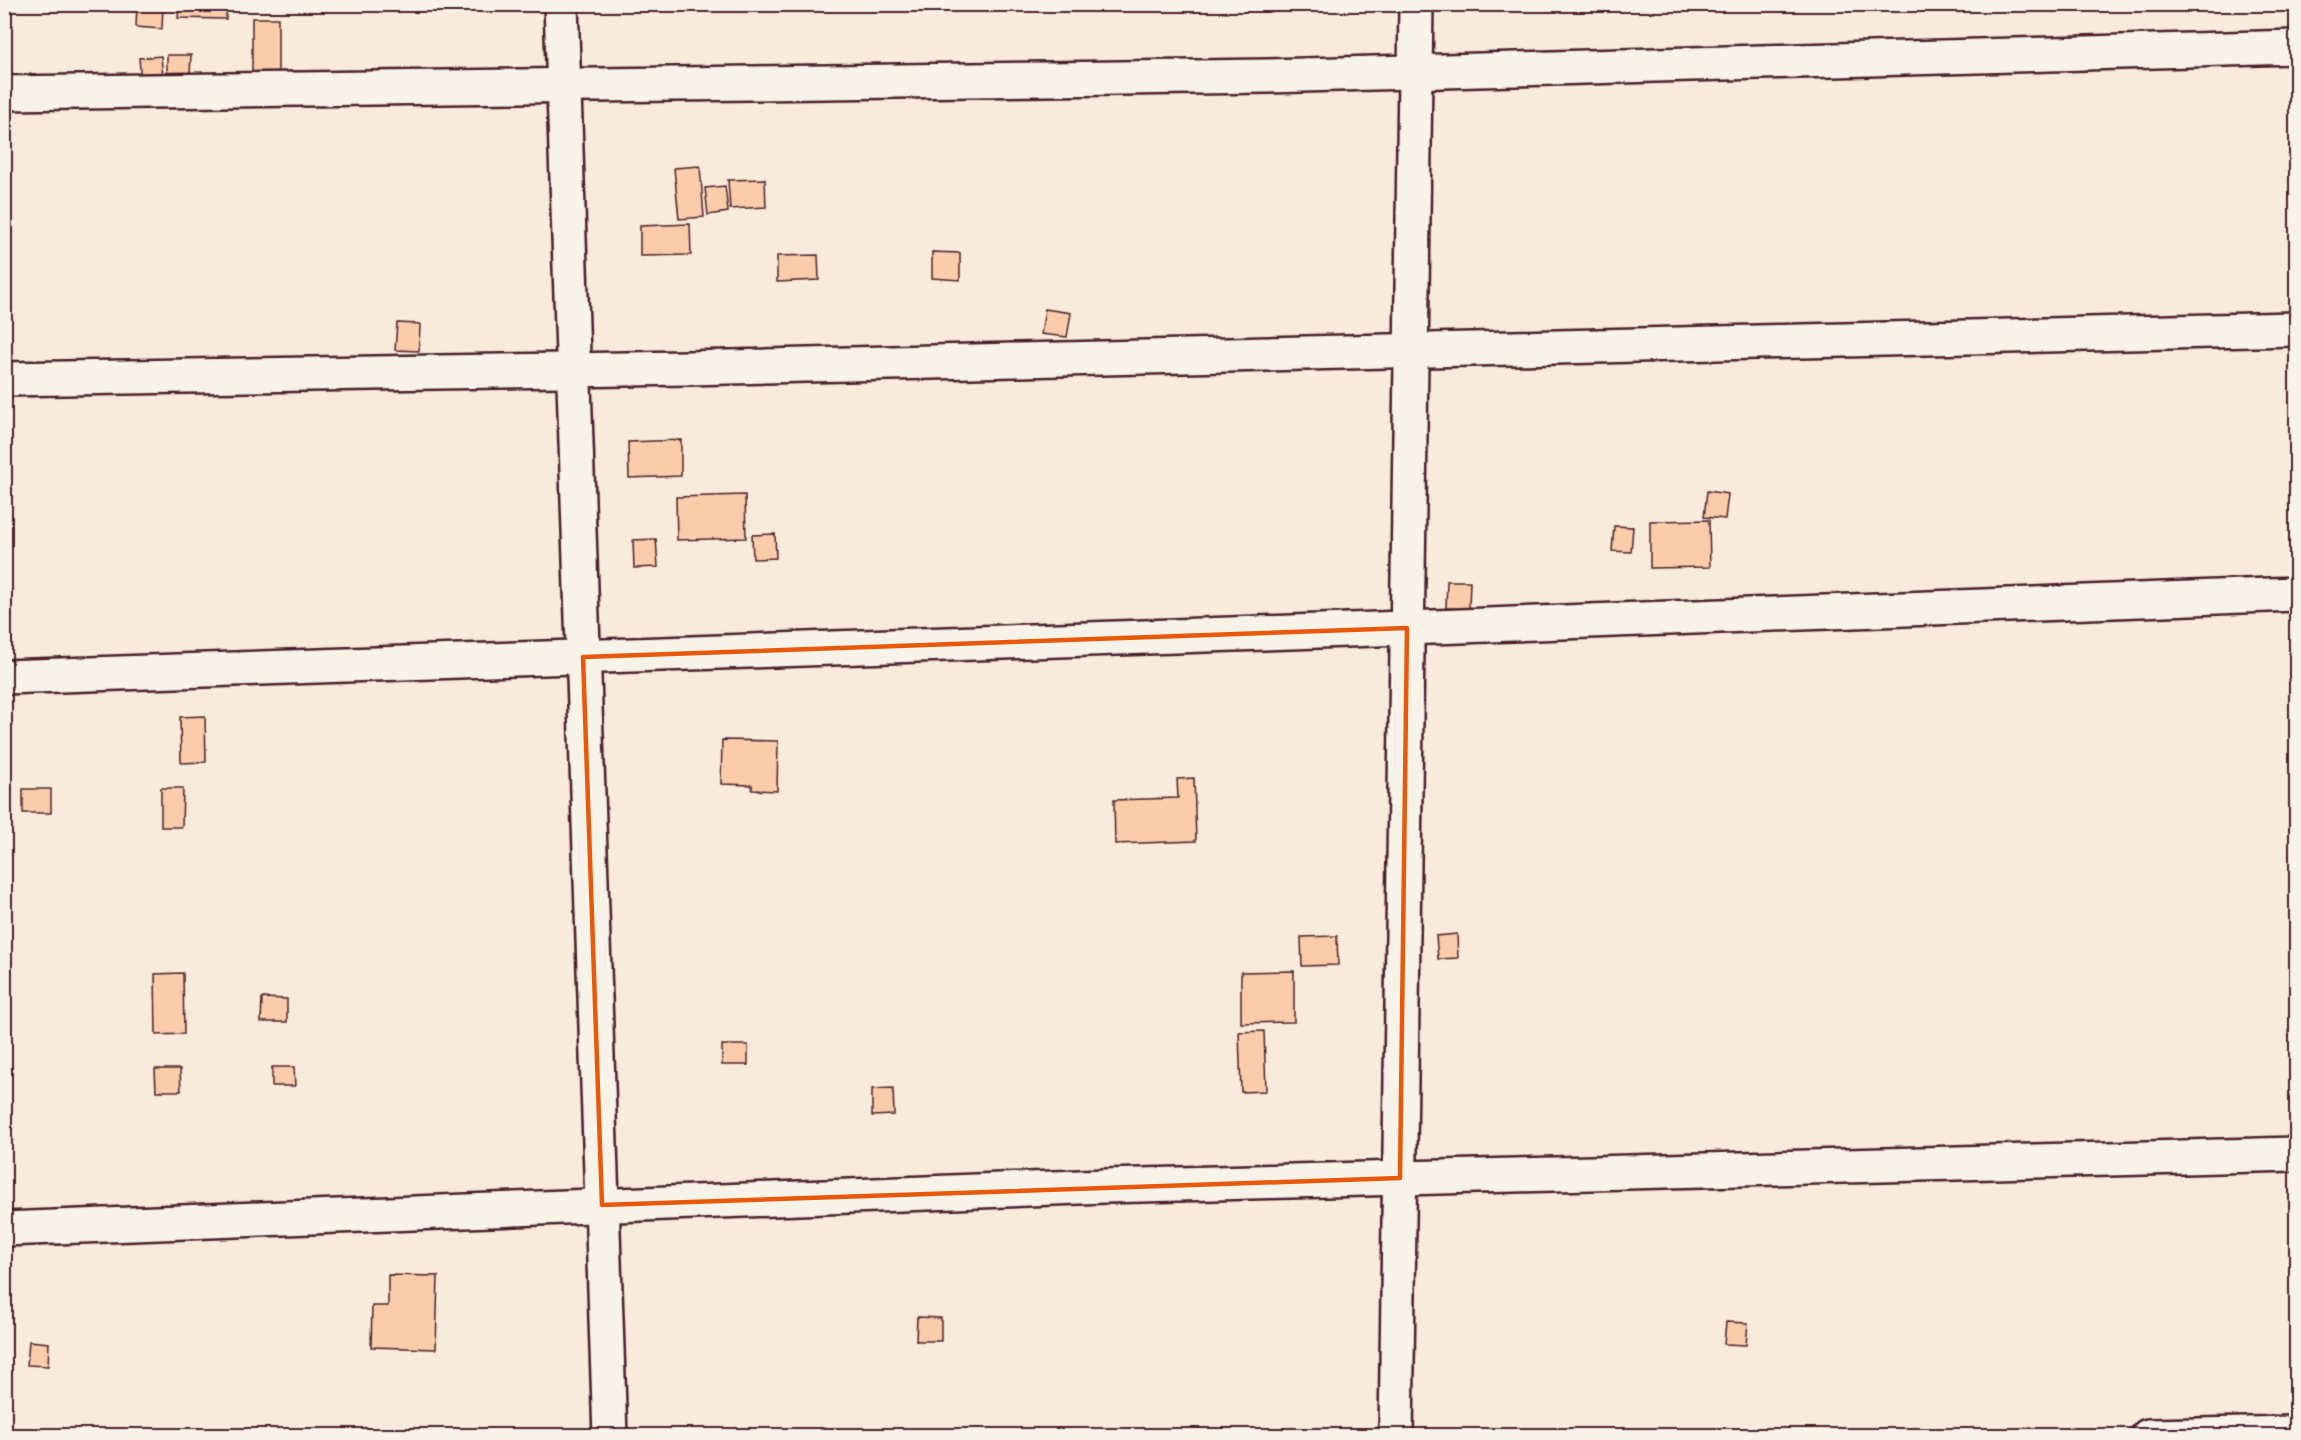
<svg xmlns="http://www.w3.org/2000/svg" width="2301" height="1440" viewBox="0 0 2301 1440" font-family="Delius,sans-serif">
<rect width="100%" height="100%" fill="#f8ebdb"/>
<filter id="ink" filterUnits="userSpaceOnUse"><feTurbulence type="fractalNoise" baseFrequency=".0167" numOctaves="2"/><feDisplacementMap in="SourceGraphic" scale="12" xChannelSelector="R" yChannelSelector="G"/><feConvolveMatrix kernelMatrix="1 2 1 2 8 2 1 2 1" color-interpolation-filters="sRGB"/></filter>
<g filter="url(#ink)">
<g fill="#facca9" stroke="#4a1f2b" stroke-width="1.5">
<polygon points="137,4 163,4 162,29 136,27"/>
<polygon points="179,4 226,4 226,19 178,18"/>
<rect x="252" y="18" width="26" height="61"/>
<polygon points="167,55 191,55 190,75 167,74"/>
<polygon points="161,56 163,77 141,79 139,58"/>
<polygon points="700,166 704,217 679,219 674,168"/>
<polygon points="765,179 766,207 730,209 728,180"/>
<polygon points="725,186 728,212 708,215 705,188"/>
<polygon points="690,224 691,255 640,256 640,226"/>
<polygon points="932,252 960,253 960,280 932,278"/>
<polygon points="818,255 819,280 777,282 777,256"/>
<polygon points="1045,309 1071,313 1067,337 1041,334"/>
<polygon points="397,323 420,324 419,351 395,350"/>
<polygon points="681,440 681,476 629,478 628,442"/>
<polygon points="1707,491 1728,494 1725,519 1704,517"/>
<polygon points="745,495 746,538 677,540 676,497"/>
<polygon points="1709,520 1710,567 1650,568 1650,521"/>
<polygon points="1614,526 1633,527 1631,552 1612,551"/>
<polygon points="775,534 776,558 753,559 752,535"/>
<polygon points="656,539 658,567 634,568 633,540"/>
<polygon points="1447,581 1470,581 1469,609 1446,608"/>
<polygon points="205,716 206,762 181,763 180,717"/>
<polygon points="722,740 778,741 777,791 752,790 752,785 721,784"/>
<polygon points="1194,778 1196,841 1115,844 1114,800 1178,798 1177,779"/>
<polygon points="161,788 183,788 182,827 161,827"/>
<rect x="23" y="789" width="28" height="24"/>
<polygon points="1457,934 1458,958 1438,959 1436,936"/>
<polygon points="1337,936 1338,965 1302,966 1301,937"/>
<polygon points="1294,971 1294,1022 1241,1023 1241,972"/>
<polygon points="183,973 184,1034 156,1035 155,974"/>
<polygon points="262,998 287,999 287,1022 261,1022"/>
<polygon points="1264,1031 1266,1091 1241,1092 1239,1032"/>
<rect x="722" y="1045" width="26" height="20"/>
<polygon points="272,1067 294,1067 295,1086 272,1086"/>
<polygon points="155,1069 180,1069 181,1091 156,1091"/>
<polygon points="893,1088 894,1115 872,1116 872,1089"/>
<polygon points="388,1275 438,1276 436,1349 371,1347 372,1306 388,1306"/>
<polygon points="917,1317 941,1318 941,1341 916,1341"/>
<polygon points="1726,1322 1748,1323 1746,1345 1724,1344"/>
<polygon points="29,1341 49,1343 48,1366 27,1365"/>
</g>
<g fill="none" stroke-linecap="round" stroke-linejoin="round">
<defs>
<g id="minor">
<polyline points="561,4 610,1436"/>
<polyline points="4,93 1268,76 2296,47"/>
<polyline points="4,379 687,368 2296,329"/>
<polyline points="4,677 1461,626 2296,594"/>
<polyline points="4,1229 1105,1186 2296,1154"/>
<polyline points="1396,1436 1416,4"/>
<polyline points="2148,1436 2296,1433"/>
</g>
</defs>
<use href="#minor" stroke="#4a1f2b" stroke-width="38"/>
<use href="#minor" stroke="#f7f3e8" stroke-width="33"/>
</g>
</g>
<path fill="none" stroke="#e8590c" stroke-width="4.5" stroke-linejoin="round" d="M1407 628 1400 1178 602 1205 583 657Z"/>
<rect width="2301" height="1440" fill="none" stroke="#f7f3e8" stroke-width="24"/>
<rect x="12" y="12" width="2277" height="1416" fill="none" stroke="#4a1f2b" stroke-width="2" filter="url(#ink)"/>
</svg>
